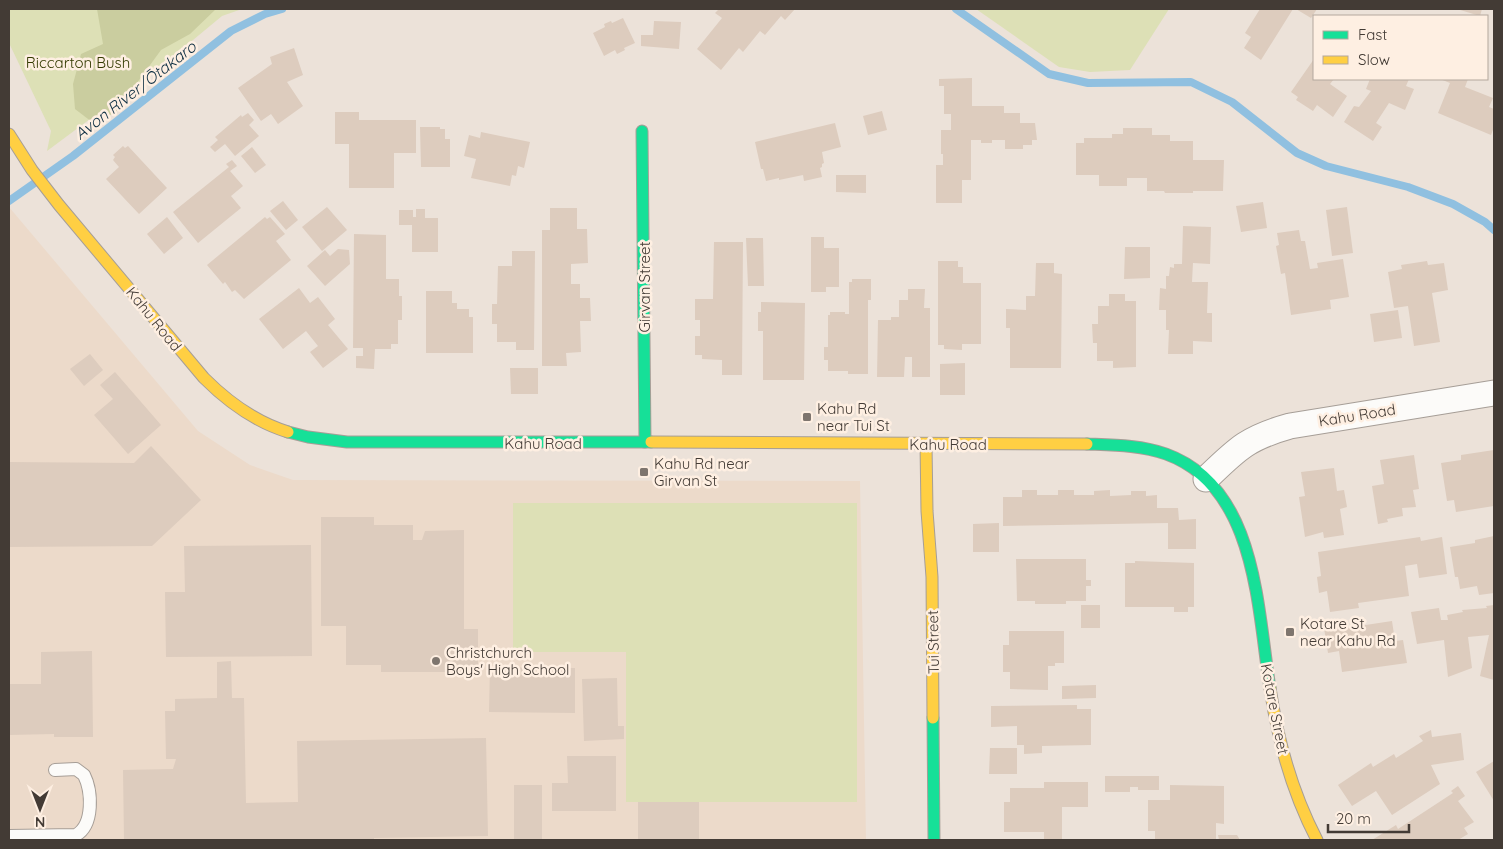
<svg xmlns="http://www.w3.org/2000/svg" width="1503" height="849" viewBox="0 0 1503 849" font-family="Quicksand,sans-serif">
<rect width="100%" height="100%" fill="#ece2d9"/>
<polygon fill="#ecdaca" points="9,207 198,431 250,465 293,480 860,481 866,840 9,840"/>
<g fill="#dde0b6">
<polygon points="9,9 242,9 222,16 164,64 47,151 51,131 9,43"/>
<polygon points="976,9 1169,9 1130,70 1090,72 1059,67"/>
<polygon points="513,503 857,503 857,802 626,802 626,652 513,652"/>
</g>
<polygon fill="#cacd9f" points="97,9 216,9 190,34 161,50 115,113 92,122 75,109 73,84 81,54 103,44"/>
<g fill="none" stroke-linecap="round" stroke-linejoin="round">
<g stroke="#90c0e0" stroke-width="8">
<polyline points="956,9 1049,74 1088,83 1191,82 1232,102 1297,153 1326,166 1408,187 1453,204 1485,222 1494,230"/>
<polyline points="9,201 73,156 231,31 265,14 282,9"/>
</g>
</g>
<g fill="#ddccbe">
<polygon points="719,9 795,9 785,20 781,16 765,35 760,31 743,52 739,48 721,70 697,49 722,18 715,13"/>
<polygon points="1260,9 1293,9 1261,60 1244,48 1251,37 1245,33"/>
<polygon points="1296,9 1317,9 1311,18"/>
<polygon points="1457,9 1482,9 1480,16"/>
<polygon points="623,18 635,43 624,48 625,50 617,54 615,50 604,56 593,33 605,27 604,24 611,21 612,23"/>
<polygon points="654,21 681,22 679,49 641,46 641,35 653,35"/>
<polygon points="294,48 303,75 287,82 303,106 278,124 271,114 261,121 238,88 272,64 270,57"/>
<polygon points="1314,59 1314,79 1334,79 1330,84 1347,96 1333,117 1317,105 1313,111 1296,100 1298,97 1291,92"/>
<polygon points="972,78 972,106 1004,106 1004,113 1020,113 1020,123 1035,123 1037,140 1032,140 1032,145 1023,145 1023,149 1005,149 1005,140 992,140 992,143 981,143 981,140 971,140 971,180 962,180 962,203 936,203 936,165 943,165 943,154 941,154 941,130 951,130 951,114 944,114 944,86 939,86 939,79"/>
<polygon points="1370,79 1409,79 1406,86 1414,89 1405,110 1389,103 1376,123 1382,127 1373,141 1344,122 1354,106 1359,107 1371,91 1366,89"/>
<polygon points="1440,79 1468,79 1465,87 1493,98 1489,107 1494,109 1494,127 1491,135 1438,113 1450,83"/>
<polygon points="882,111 887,130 868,135 863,116"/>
<polygon points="335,112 359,112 359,120 416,120 416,153 394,153 394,188 349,188 349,144 335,144"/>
<polygon points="248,113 254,120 249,125 259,136 235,156 225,144 215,152 210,147 218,140 215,137 241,115 242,117"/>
<polygon points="835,123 841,147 822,152 824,163 822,164 822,167 820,168 822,177 804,181 803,175 779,180 779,178 766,181 763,169 761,169 755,142"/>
<polygon points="420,127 440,127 440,129 445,129 445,139 450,139 450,167 421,167"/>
<polygon points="1123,128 1152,128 1152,135 1170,135 1170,141 1193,141 1193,160 1224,160 1223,191 1193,191 1193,193 1165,193 1164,191 1147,191 1147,178 1127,178 1127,186 1099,186 1099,175 1076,175 1076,143 1084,143 1084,138 1112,138 1112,134 1123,134"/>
<polygon points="481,132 530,142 524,168 518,166 516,176 512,175 510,186 471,178 476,159 464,156 469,135 480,138"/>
<polygon points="123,146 125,148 128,146 167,188 139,214 106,179 119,167 113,160 115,157 113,155"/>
<polygon points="252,147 266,165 255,173 241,156"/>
<polygon points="232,160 237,166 230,171 243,186 231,196 241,208 198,243 173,212 229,167 226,164"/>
<polygon points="836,175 866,175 866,193 836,192"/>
<polygon points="283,201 298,220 286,230 270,211"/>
<polygon points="1263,202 1267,228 1241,232 1236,206"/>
<polygon points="327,207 347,230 322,251 302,227"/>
<polygon points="1347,207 1353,253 1332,256 1326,210"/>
<polygon points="550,208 577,208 577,229 587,229 588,263 571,264 571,284 580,284 580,298 590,298 591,321 580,321 581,352 566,353 567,366 542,366 542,230 550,230"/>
<polygon points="416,209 425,209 425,218 438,218 438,252 412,252 412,225 399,225 399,210 413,210 413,217 416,217"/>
<polygon points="167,217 183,238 164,254 147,234"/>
<polygon points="265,217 267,219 270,217 285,234 276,241 291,260 244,299 235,290 232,292 225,282 223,284 207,265"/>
<polygon points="1183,226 1211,227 1210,264 1193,263 1192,282 1208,282 1207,313 1212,313 1212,342 1193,341 1193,354 1168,354 1169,330 1166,330 1166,310 1159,310 1160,288 1166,289 1166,276 1169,276 1170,267 1174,268 1174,264 1182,264"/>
<polygon points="1299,230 1301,241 1305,241 1310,269 1318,268 1317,263 1343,259 1349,297 1330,300 1331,309 1291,315 1285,273 1281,274 1276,246 1279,245 1277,233"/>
<polygon points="354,234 386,235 386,279 399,279 399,296 402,296 402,320 398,320 398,344 391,344 391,349 375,349 374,369 356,368 356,356 363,356 363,348 353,348"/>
<polygon points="811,237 824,237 824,248 839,248 839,287 826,287 826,292 811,292"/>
<polygon points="746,238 763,238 764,286 748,286"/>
<polygon points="714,242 743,242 742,375 722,375 722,360 702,359 702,355 695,355 695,336 700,336 700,320 695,320 695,299 713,299"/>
<polygon points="1125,247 1150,247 1150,278 1124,279"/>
<polygon points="338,249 349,250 350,264 325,286 307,266 325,250 330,256"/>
<polygon points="512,251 535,251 534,350 516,350 516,342 497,342 497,324 492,324 492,304 497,304 498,266 512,266"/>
<polygon points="938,261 958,261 958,267 963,267 963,283 981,283 981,344 962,344 962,350 944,349 944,345 938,345"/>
<polygon points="1427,261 1428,265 1444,263 1448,290 1432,293 1440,342 1414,346 1408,306 1394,308 1388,272 1402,269 1401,265"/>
<polygon points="1036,263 1054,263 1054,273 1062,274 1061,368 1010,368 1010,328 1006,328 1006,309 1026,310 1026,296 1035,296"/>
<polygon points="852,279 871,279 871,300 868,300 868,374 848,374 848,371 828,371 828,360 824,360 824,347 828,347 828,315 830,315 830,312 845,312 845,314 849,314 849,282 852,282"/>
<polygon points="299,288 310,303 318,297 335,319 328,325 348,349 323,368 310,352 318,346 306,331 283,349 259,319"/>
<polygon points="908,289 925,289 924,308 930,308 930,377 912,377 912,357 905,357 904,377 877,377 878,320 891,320 891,317 899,317 899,300 908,300"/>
<polygon points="426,291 452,291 452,303 457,303 457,309 469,309 469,317 473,317 473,353 426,353"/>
<polygon points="1109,294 1125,294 1125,301 1136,301 1136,367 1113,368 1113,361 1097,361 1097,343 1093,343 1092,324 1098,324 1098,306 1109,306"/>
<polygon points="761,302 805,303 804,380 763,380 763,331 758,331 758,312 761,312"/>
<polygon points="1398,310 1402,338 1374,342 1370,314"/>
<polygon points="90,354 103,370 84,386 70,369"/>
<polygon points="965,363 965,395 940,395 940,364"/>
<polygon points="510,368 538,368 538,394 511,394"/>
<polygon points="115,372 161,425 128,454 94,415 113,399 100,385"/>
<polygon points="151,446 201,500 152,546 9,547 9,462 134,463"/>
<polygon points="1494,450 1494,506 1456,512 1454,500 1447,501 1441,463 1461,460 1461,455"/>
<polygon points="1414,455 1419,489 1413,490 1416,507 1402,508 1403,516 1387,519 1388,522 1378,524 1372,486 1384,484 1380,460"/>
<polygon points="1334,468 1337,491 1344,490 1347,507 1340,509 1344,535 1324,538 1323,532 1305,537 1299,497 1305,496 1301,472"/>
<polygon points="1022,490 1037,490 1037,495 1058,495 1058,490 1074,490 1074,495 1094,495 1094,491 1110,490 1110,496 1131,495 1131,491 1146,491 1146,496 1157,495 1157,508 1178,508 1179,520 1196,519 1196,549 1168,549 1168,523 1003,526 1003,497 1022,497"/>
<polygon points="321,517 374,517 374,525 413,525 413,540 422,540 425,531 464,530 464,629 478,629 478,672 381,672 381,665 346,665 346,626 321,626"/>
<polygon points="999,523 999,552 973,552 973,524"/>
<polygon points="1494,536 1494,593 1479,595 1477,586 1460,589 1458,577 1455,577 1450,547 1475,543 1475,540"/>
<polygon points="1420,537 1421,541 1442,537 1447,574 1419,578 1417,564 1405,566 1409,596 1358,603 1359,608 1330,612 1327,591 1319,593 1317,577 1321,576 1318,552"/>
<polygon points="311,545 312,656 166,657 165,592 185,592 184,546"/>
<polygon points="1016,559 1086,559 1086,580 1091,580 1091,586 1086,586 1086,601 1066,601 1066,604 1035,604 1035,601 1017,601"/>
<polygon points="1135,561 1194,563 1194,607 1188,607 1188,612 1174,612 1174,607 1125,607 1125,563 1135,563"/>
<rect x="1081" y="605" width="19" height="23"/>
<polygon points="1494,605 1494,680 1480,676 1489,635 1468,637 1472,668 1448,677 1444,640 1417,644 1411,612 1439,608 1441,620 1448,620 1447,615 1463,612 1462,610 1487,608 1486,606"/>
<polygon points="1392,621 1395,641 1403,640 1407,663 1342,672 1339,651 1328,653 1324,628 1338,626 1339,629"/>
<polygon points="1009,631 1064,631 1064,663 1055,663 1055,666 1048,666 1048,690 1010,689 1010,672 1003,672 1003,645 1009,645"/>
<polygon points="92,651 93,737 54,737 54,734 9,735 9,684 41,684 41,652"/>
<polygon points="231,661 232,698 244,698 246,803 298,802 297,741 486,738 488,836 374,838 374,840 124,840 123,770 173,769 176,759 166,759 165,711 175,711 175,699 217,698 217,662"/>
<polygon points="490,667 575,668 575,713 489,712"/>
<polygon points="617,678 618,726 624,726 624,739 584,741 582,679"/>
<polygon points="1096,685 1096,698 1062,699 1062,686"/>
<polygon points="1077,705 1077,709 1091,709 1091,745 1042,746 1042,753 1024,754 1024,745 1017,745 1017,726 991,727 991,706"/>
<polygon points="1431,730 1432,737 1461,733 1464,760 1431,765 1440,784 1392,815 1376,791 1352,806 1338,785 1371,763 1373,767 1394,754 1396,758 1423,741 1419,736"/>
<polygon points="990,748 1017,748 1017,774 989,774"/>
<polygon points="567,756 616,756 616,811 552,811 552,783 568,783"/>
<polygon points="1494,761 1494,801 1476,772"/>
<polygon points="1105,776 1159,776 1159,790 1138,790 1138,787 1130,787 1130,792 1105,792"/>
<polygon points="1044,782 1088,782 1088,807 1062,807 1062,840 1044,840 1044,832 1004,832 1004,802 1010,802 1010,788 1044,788"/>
<rect x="514" y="785" width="28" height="55"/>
<polygon points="1170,785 1224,786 1224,824 1216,823 1216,839 1155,840 1155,831 1148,831 1148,800 1170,800"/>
<polygon points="1458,786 1465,796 1458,801 1474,822 1464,828 1468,834 1458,840 1372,840 1396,825 1398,829 1453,793 1451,791"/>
<rect x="638" y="802" width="61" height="38"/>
<polygon points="1218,835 1237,835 1240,840 1219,840"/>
</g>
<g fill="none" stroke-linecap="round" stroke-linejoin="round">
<defs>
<path id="lane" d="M9 836 76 835C94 825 92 791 84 775L76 769 55 770"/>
<path id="street" d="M1206 479C1237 449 1247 438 1290 426L1494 393"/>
<g id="fast">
<polyline points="642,131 645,442"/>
<polyline points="288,432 308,437 347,442 651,442"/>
<path d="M1087 444C1113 445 1141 445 1166 454 1257 487 1257 607 1270 688"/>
<polyline points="933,718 934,840"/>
</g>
<g id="slow">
<path d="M9 134 32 170 59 205 204 378C228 402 255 422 288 432"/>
<polyline points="651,442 1087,444"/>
<polyline points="926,444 927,511 932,577 933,718"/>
<path d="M1270 688C1278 742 1292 792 1317 840"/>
</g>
</defs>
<use href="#lane" stroke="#a69e97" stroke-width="14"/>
<use href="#street" stroke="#a69e97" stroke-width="27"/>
<use href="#fast" stroke="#a69e97" stroke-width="13"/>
<use href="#slow" stroke="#a69e97" stroke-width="13"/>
<use href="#lane" stroke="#fcfbf9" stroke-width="12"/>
<use href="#street" stroke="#fcfbf9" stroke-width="25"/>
<use href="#fast" stroke="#16e098" stroke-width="11"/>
<use href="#slow" stroke="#ffcf43" stroke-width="11"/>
</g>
<g fill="#7e756e" stroke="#feefe2" stroke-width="2">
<rect x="802" y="412" width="10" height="10" rx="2.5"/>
<rect x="639" y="467" width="10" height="10" rx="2.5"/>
<rect x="1285" y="627" width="10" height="10" rx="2.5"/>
<circle cx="436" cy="661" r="5"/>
</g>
<g text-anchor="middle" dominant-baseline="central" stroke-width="5" stroke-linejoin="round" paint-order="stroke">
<g font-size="15" fill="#333a00" stroke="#feefe2">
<text x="78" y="62">Riccarton Bush</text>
</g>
<g font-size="15" fill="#433b35" stroke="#feefe2">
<text transform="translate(644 287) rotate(-90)">Girvan Street</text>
<text transform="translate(154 319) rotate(51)">Kahu Road</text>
<text transform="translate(1357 415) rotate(-9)">Kahu Road</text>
<text x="543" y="443">Kahu Road</text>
<text x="948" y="444">Kahu Road</text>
<text transform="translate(933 642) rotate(-91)">Tui Street</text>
<text transform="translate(1275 709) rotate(79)">Kotare Street</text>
</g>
<g font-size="15" fill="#433b35" stroke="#feefe2" text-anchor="start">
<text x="817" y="408">Kahu Rd<tspan x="817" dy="17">near Tui St</tspan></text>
<text x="654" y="463">Kahu Rd near<tspan x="654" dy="17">Girvan St</tspan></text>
<text x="1300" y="623">Kotare St<tspan x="1300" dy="17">near Kahu Rd</tspan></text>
<text x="446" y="652">Christchurch<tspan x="446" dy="17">Boys' High School</tspan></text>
</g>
<g font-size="16" font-style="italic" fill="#0e2f43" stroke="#feefe2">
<text transform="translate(135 90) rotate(-38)">Avon River/Ōtakaro</text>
</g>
</g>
<rect width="1503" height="849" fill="none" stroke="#433b35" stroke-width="20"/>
<rect x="1313" y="15" width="175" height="65" fill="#feefe2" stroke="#b3a79d"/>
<rect x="1323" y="31" width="25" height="8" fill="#16e098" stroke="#b3a79d"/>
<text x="1358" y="40" font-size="15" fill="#433b35">Fast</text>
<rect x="1323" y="56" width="25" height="8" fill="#ffcf43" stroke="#b3a79d"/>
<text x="1358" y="65" font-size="15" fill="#433b35">Slow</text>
<g transform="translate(40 809) rotate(180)" stroke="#feefe2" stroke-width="4" paint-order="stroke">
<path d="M0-4L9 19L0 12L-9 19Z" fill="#433b35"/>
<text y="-8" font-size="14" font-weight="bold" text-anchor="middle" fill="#433b35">N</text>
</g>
<path d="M1328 824v8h81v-8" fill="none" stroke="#433b35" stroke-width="2.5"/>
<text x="1336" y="824" font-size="15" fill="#433b35" stroke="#feefe2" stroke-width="4" paint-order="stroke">20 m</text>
</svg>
